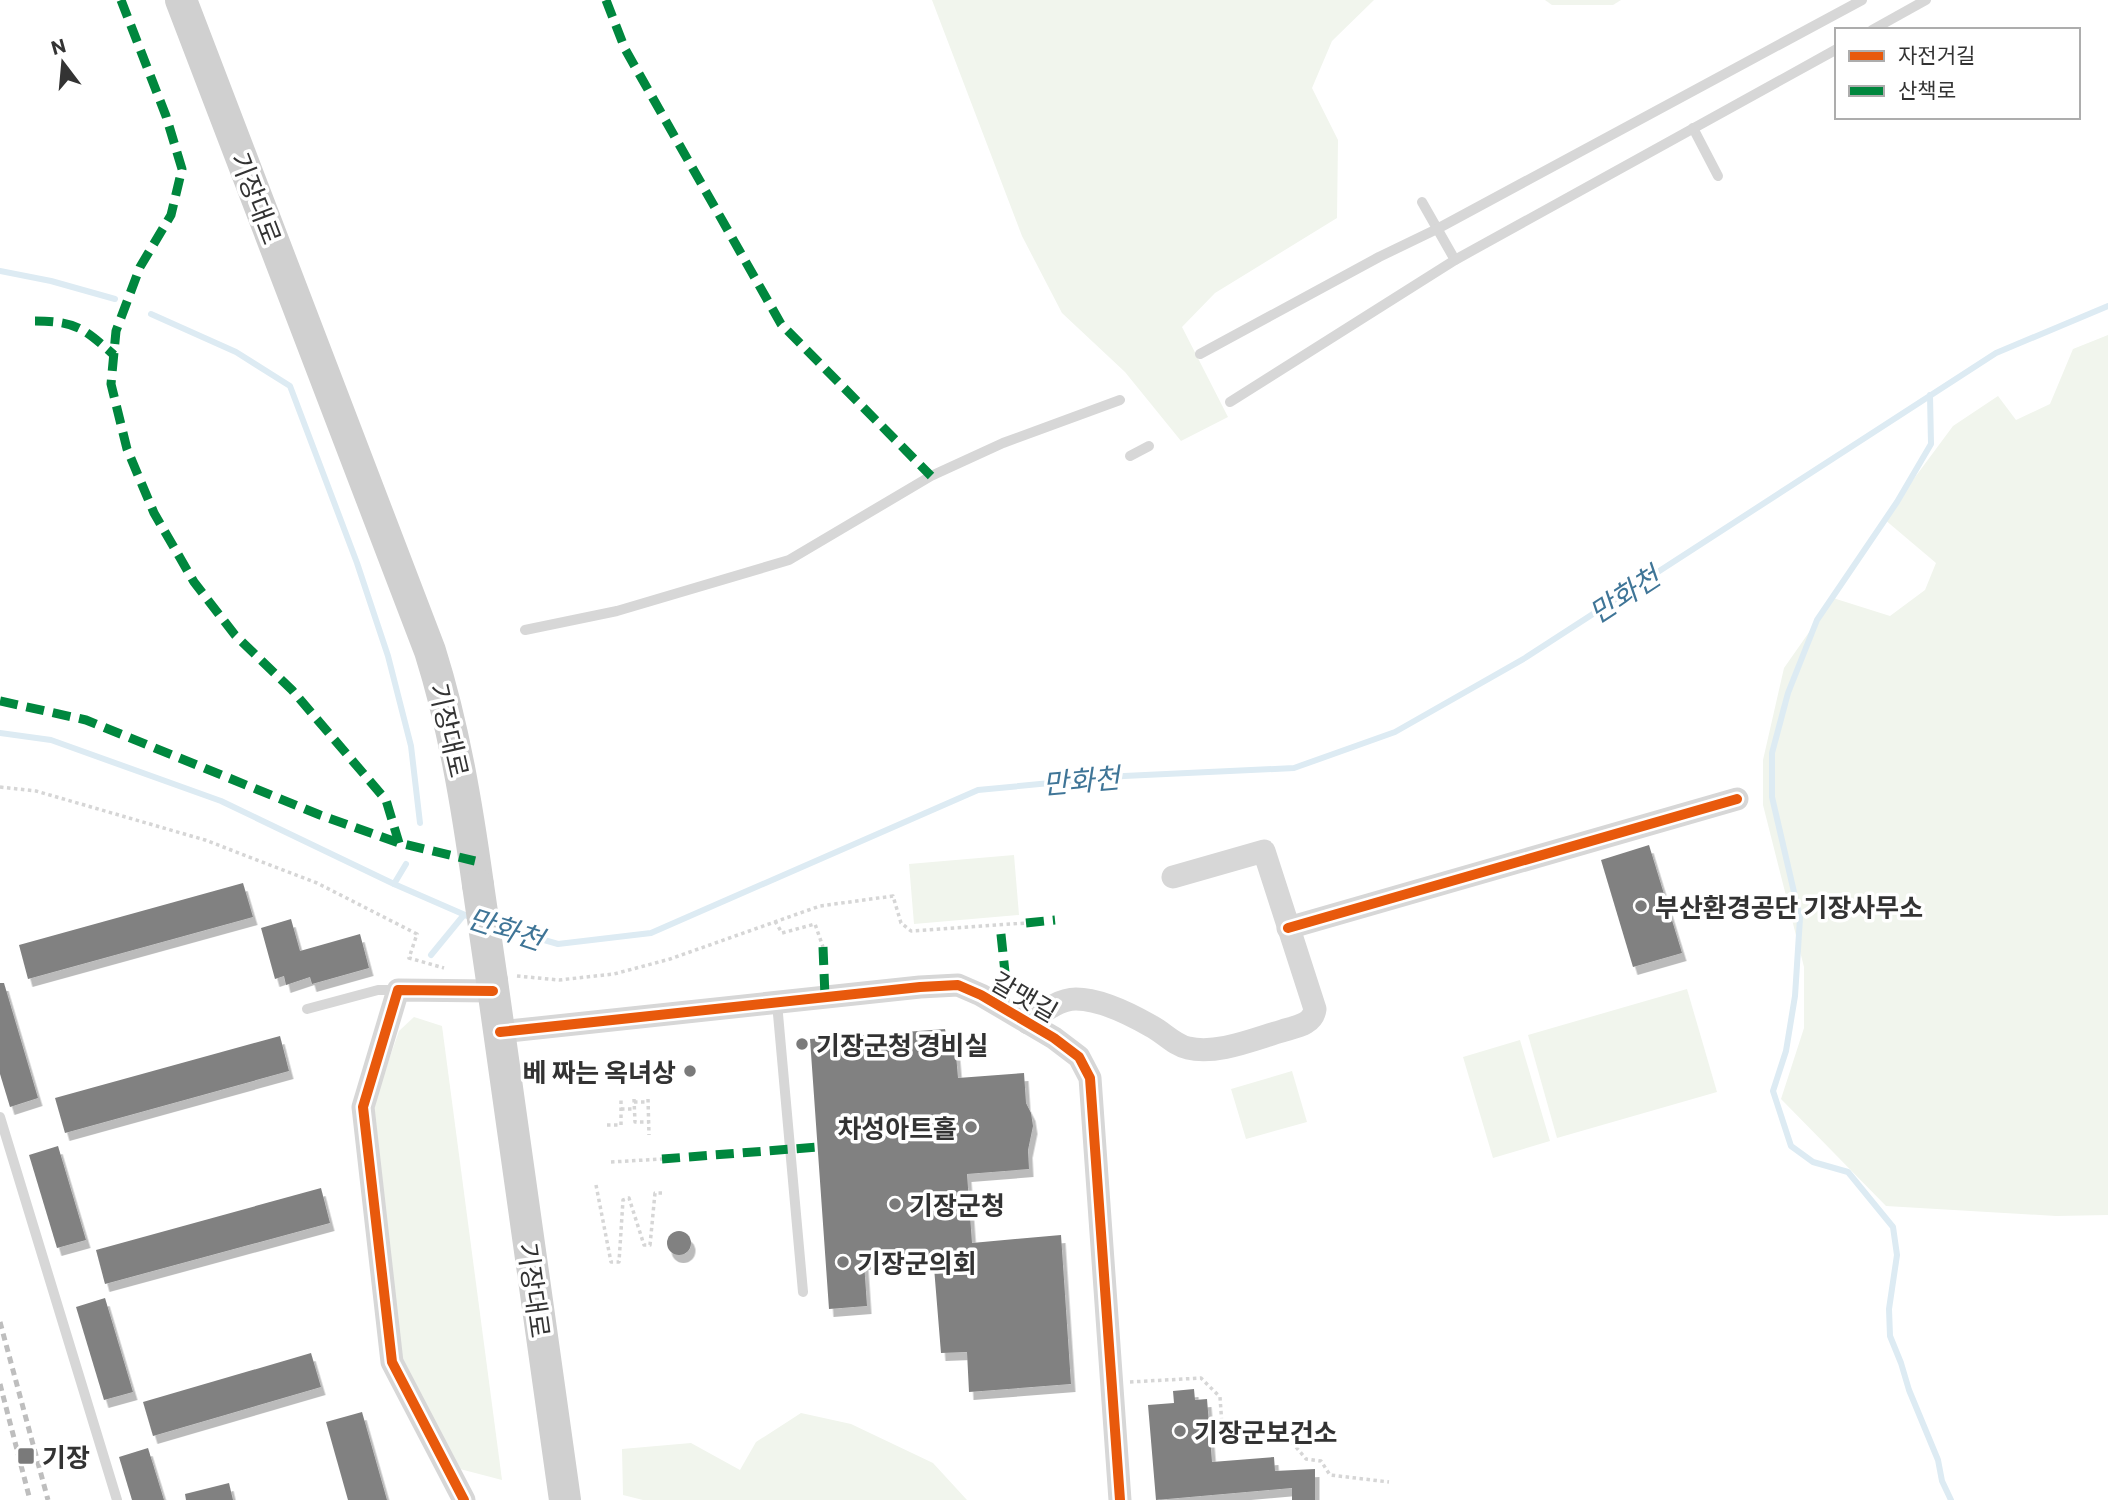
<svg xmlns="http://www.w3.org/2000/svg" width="2108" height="1500" viewBox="0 0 2108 1500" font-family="Commissioner,'Noto Sans KR',sans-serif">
<defs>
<filter id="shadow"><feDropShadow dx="4.5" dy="8" stdDeviation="0" flood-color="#0004"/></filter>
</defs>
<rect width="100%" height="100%" fill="#fff"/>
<g fill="#f1f5ed">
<polygon points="932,0 1374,0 1332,41 1312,88 1338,140 1337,218 1215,293 1182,327 1228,417 1181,441 1125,372 1062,313 1022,236"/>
<polygon points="1545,0 1621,0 1613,5 1552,5"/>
<polygon points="2108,335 2108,1215 2056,1216 1886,1206 1781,1099 1804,1028 1804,967 1763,805 1763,760 1784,668 1833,598 1890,616 1925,590 1936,563 1884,519 1953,426 1998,396 2016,420 2050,404 2073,349"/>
<polygon points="1014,855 1019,915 914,924 909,864"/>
<polygon points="1687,989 1717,1092 1557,1138 1528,1035"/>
<polygon points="414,1017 442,1026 502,1480 460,1469 402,1360 372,1108 399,1031"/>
<polygon points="1520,1040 1550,1141 1493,1158 1463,1057"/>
<polygon points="1292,1071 1307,1122 1246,1139 1231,1089"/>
<polygon points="801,1413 851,1424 933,1463 967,1500 643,1500 623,1495 622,1449 691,1443 740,1470 756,1442"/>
</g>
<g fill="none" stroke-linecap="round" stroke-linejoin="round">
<g stroke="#ddebf3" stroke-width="6">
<polyline points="0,271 51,281 115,299"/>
<polyline points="151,314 236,352 290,386 357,563 388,656 411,746 420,823"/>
<polyline points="1930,395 1931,444 1897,502 1817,620 1788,693 1772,753 1772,797 1800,918 1795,996 1786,1051 1773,1091 1791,1146 1813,1162 1848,1172 1893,1227 1897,1255 1889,1309 1890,1336 1901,1363 1909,1390 1938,1460 1942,1481 1951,1500"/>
<polyline points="0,733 51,740 221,801 394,884 472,918"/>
<polyline points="394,884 406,864"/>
<polyline points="492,925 558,944 651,933 978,790 1124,776 1294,768 1395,732 1525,658 1996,353 2108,306"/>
<polyline points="431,955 463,916"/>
</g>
</g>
<g fill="#818181" filter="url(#shadow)">
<polygon points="1649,845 1682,953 1633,967 1601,860"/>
<polygon points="243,883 253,917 28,979 19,945"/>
<polygon points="291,919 300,951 360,934 369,968 312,984 310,977 286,985 284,976 275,979 261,928"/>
<polygon points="0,983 4,983 38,1098 10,1107 0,1074"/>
<polygon points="945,1029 948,1043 955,1043 958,1078 1024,1073 1026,1103 1031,1113 1033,1126 1028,1150 1029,1169 967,1174 972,1243 1061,1235 1071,1384 969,1392 967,1352 941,1353 933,1255 864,1262 867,1306 829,1309 810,1039"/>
<polygon points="280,1036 289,1071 65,1133 55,1098"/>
<polygon points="58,1146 86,1240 57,1248 29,1155"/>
<polygon points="321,1188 330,1223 105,1284 96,1250"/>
<circle cx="679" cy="1243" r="12"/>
<polygon points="105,1298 133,1392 104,1400 76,1307"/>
<polygon points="311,1353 321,1387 153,1436 143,1402"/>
<polygon points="1194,1389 1195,1400 1207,1399 1212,1462 1274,1457 1275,1471 1315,1469 1315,1500 1292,1500 1292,1488 1156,1500 1148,1405 1174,1403 1173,1391"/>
<polygon points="362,1412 387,1500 348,1500 326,1422"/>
<polygon points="148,1448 164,1500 132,1500 119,1457"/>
<polygon points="229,1483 233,1500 186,1500 185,1494"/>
</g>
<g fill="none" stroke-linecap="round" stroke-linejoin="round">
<g stroke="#d6d6d6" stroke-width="3.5" stroke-dasharray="3.5 3.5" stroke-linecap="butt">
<polyline points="0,787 36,791 205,840 317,883 417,934 409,958 444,968"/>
<polyline points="775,921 782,933 815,924 823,947"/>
<polyline points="517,976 559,980 614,974 670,959 820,906 893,896 901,923 911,931 1026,923"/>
<polyline points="634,1099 635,1122 649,1122"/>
<polyline points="648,1099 649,1135"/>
<polyline points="634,1102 648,1102"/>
<polyline points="621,1109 634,1109"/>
<polyline points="607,1125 621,1125 621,1100"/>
<polyline points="611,1162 662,1159"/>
<polyline points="596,1185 611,1262 619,1262 623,1200 629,1198 644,1245 650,1245 655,1193 665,1193"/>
<polyline points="1130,1382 1201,1378 1220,1397 1223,1440 1291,1441 1306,1459 1321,1461 1330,1475 1389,1482"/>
</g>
<g stroke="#d7d7d7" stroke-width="10">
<polyline points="1872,30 1926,0"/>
<polyline points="1693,128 1718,176"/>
<polyline points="1422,202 1455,260"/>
<polyline points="1200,354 1379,257 1437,229 1862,0"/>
<polyline points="1230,402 1455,260 1837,49"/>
<polyline points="1130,456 1149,446"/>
<polyline points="525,630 617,611 789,560 931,476 1003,443 1120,400"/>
<polyline points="777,1003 803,1292"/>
<polyline points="307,1009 378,990 398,990"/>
<polyline points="0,1117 117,1500"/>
</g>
<g stroke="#d7d7d7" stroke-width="23">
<polyline points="1288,928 1737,799"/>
<path d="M1028 1023C1042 1013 1058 999 1076 999 1100 999 1130 1014 1151 1026 1163 1032 1174 1045 1188 1048 1217 1055 1254 1039 1282 1031 1295 1027 1313 1025 1315 1009L1264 851 1173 877"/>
<polyline points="500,1032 920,987 958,985 981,995 1054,1038 1079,1057 1090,1078 1120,1500"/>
<polyline points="464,1500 392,1362 363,1107 398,990 493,991"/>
</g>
<g stroke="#d0d0d0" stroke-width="32">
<path d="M181 0 430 651C454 727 467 806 478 885"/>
<polyline points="492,981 565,1500"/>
</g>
<g stroke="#bebebe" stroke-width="5" stroke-dasharray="7 5" stroke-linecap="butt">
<polyline points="0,1322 48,1500"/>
<polyline points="0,1384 30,1500"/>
</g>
<polyline stroke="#d0d0d0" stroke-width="32" points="478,885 492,981"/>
<g stroke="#00873e" stroke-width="9" stroke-dasharray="18 9" stroke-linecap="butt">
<polyline points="121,0 166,116 182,169 171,215 140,267 116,331 111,384 127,449 154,513 194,582 235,635 292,690 386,800 399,843"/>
<polyline points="606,0 625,49 781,324 931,476"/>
<path d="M35 321C77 321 84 329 114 355"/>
<polyline points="0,701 86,720 320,815 399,843 475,861"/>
<polyline points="1026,923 1055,920"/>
<polyline points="823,947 825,997"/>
<polyline points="995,1003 1006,982 1000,925"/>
<polyline points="662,1159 818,1147"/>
</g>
<defs>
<g id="cycleway">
<polyline points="1288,928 1737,799"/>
<polyline points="500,1032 920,987 958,985 981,995 1054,1038 1079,1057 1090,1078 1120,1500"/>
<polyline points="464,1500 392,1362 363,1107 398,990 493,991"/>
</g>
</defs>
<use href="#cycleway" stroke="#fff" stroke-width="15"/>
<use href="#cycleway" stroke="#e8590c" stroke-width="10"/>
</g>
<g fill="#7a7a7a" stroke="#fff" stroke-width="2.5">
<circle cx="1641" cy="906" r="7"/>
<circle cx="802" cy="1044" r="7"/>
<circle cx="690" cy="1071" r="7"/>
<circle cx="971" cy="1127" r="7"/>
<circle cx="895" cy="1204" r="7"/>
<circle cx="843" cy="1262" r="7"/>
<circle cx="1180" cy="1431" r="7"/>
<rect x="17" y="1447" width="18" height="18" rx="3.5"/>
</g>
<g text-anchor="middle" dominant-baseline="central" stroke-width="7" stroke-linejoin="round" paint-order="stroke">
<g font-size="26" fill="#333" stroke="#fff">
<text transform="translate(257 198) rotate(69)">기장대로</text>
<text transform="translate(450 730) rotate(77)">기장대로</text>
<text transform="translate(1025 996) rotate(30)">갈맷길</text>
<text transform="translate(535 1290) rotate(82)">기장대로</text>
</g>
<g font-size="26" font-weight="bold" fill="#333" stroke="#fff" text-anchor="start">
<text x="1655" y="906">부산환경공단 기장사무소</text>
<text x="816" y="1044">기장군청 경비실</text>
<text x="676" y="1071" text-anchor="end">베 짜는 옥녀상</text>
<text x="957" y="1127" text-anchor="end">차성아트홀</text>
<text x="909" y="1204">기장군청</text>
<text x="857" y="1262">기장군의회</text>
<text x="1194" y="1431">기장군보건소</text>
<text x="42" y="1456">기장</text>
</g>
<g font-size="28" font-style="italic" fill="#3f7597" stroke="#fff">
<text transform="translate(1624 594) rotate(-33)">만화천</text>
<text transform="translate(1081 780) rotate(-5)">만화천</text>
<text transform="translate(506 928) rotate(18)">만화천</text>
</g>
</g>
<rect x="1835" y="28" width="245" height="91" fill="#ffffff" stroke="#adadad" stroke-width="2"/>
<rect x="1849" y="51" width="35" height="10" fill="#e8590c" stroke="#adadad" stroke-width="2"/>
<text x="1898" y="63" font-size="21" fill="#333333">자전거길</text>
<rect x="1849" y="86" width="35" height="10" fill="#00873e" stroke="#adadad" stroke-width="2"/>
<text x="1898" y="98" font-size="21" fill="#333333">산책로</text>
<g transform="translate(63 63) rotate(344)" stroke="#ffffff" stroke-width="5" paint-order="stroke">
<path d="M0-5L12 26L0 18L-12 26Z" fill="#333333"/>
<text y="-10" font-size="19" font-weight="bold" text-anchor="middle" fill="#333333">N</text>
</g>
</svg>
